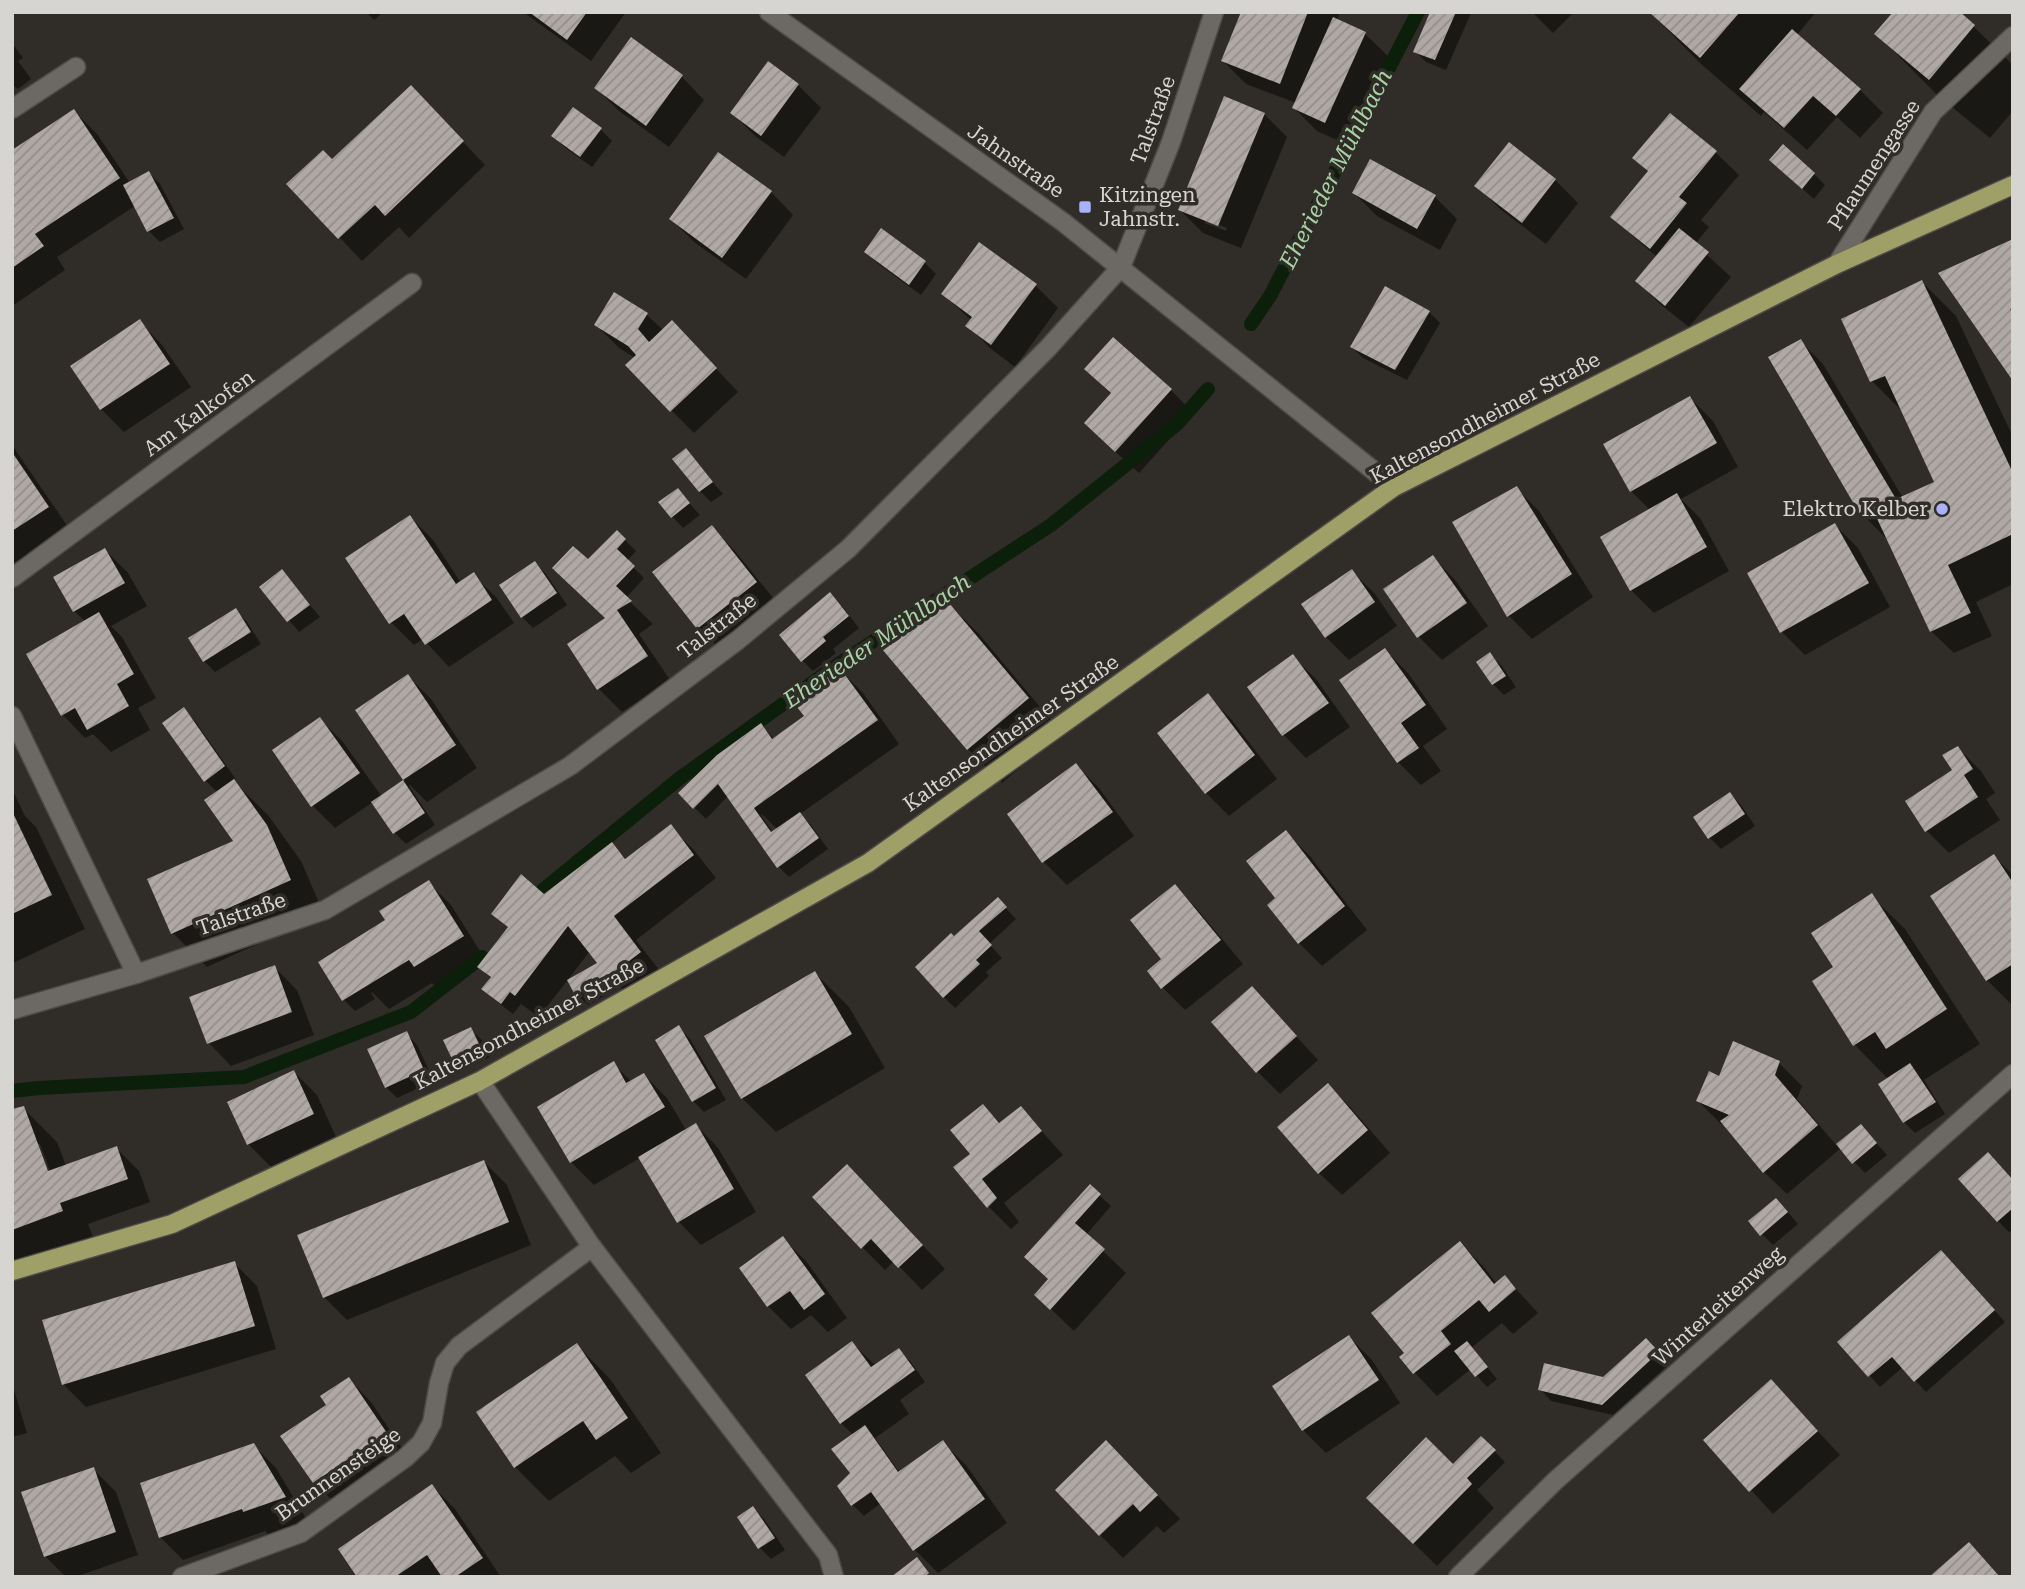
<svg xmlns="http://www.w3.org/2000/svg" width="2025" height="1589" viewBox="0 0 2025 1589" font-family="'Roboto Serif',serif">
<defs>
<pattern id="building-hatch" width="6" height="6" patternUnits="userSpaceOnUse" patternTransform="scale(1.75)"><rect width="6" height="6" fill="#afa8a4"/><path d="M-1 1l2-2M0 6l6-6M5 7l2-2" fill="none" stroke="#938e8b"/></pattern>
</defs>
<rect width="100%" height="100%" fill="#302d28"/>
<g fill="#0007" fill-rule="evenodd">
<polygon points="366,12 383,12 374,20"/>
<polygon points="523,12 626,12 591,61"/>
<polygon points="1243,12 1340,12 1337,21 1365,34 1388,56 1348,145 1317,131 1294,108 1296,103 1246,84 1223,61"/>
<polygon points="1432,12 1471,13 1446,70 1426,62 1415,51"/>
<polygon points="1532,12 1574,12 1553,33"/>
<polygon points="1650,12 1816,12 1797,35 1860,90 1883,113 1860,138 1837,117 1807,150 1764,112 1761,116 1700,63"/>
<polygon points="1957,12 1974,27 2013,65 2013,111 1990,138 1936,94 1877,34"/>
<polygon points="12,43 23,58 18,61 31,79 18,89 14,86 12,87"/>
<polygon points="682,77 704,100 669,147 619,111 596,88"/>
<polygon points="798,85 821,108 784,157 755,136 732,113"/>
<polygon points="433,110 485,165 409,238 399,227 362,261 289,184"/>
<polygon points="74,111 97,134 130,183 149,173 160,184 184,229 160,242 149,231 135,206 57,257 65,270 12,306 12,152"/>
<path d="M1264 114 1287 137 1241 248 1203 233 1180 210ZM1205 219 1227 228 1226 231 1205 223Z"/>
<polygon points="1670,115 1716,153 1739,175 1701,220 1709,227 1695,244 1731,277 1689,327 1660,304 1637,281 1657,257 1636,239 1613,217 1649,173 1635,158"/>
<polygon points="601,130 612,141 592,167 564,147 553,136"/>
<polygon points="1782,171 1814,174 1825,185 1814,199"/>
<polygon points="1555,180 1578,203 1546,244 1500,209 1477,186"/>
<polygon points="771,192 793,215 746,279 694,242 671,219"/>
<polygon points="1354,193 1435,197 1457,219 1440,250 1377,216"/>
<polygon points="881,231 925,263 936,274 921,295 877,263 866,251"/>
<polygon points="1922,282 1956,316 2013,437 2013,584 1976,602 1992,636 1954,653 1931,631 1888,537 1886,538 1863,515 1771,358 1800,341 1823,364 1903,498 1937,482 1905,414 1872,381 1843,320"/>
<polygon points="1035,285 1058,308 1015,367 991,349 968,326 972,321 943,294"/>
<polygon points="1385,288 1429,312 1440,323 1407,380 1363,358 1352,347"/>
<polygon points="647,315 664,331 695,346 738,392 694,433 671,410 635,358 619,348 596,325"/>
<polygon points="140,322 162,345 191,387 124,432 101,409"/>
<polygon points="1086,369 1171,390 1193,413 1139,473 1109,446 1112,395"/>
<polygon points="1690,398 1713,421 1738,467 1681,499 1700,518 1729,571 1654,613 1631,590 1650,510 1631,491"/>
<polygon points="12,445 70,530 14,567 12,566"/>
<polygon points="686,451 723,494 711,502 700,491"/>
<polygon points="1516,488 1539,511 1593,597 1532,639 1509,616 1454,522"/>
<polygon points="677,490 700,515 683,528 672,516"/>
<polygon points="410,517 433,540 461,583 473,575 496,597 514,623 449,667 423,639 414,645 391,622"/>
<polygon points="1835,525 1858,548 1890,607 1805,655 1782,632"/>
<polygon points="711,527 734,550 779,605 721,650 698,627"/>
<polygon points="617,532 636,551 627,561 644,578 626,598 653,624 639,634 670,680 622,712 599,689 569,645 607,619 596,570"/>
<polygon points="105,550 128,573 147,606 111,626 122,637 156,698 138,708 150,730 111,752 93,734 85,738 63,715 29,655 86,622 74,611"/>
<polygon points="1433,557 1455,580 1488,626 1442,660 1419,637"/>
<polygon points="535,563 546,574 567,605 533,628 522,617"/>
<polygon points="1352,571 1375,594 1397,626 1349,660 1326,637 1304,605"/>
<polygon points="282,572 320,617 299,632 262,588"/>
<polygon points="944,599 978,633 1061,732 1002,783 968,749 884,649"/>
<polygon points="841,605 859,628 833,649 836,653 813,671 802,660"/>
<polygon points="236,611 247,622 261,644 215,672 204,661"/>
<polygon points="1385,650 1408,673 1447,729 1423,746 1441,771 1421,785 1398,762"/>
<polygon points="1489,654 1501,665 1516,687 1504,695 1493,684"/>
<polygon points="1293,657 1316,679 1350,727 1306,758 1284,735 1249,688"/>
<path d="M840 670 863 693 899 744 800 814 811 825 828 849 789 877 778 866 728 796 706 819 680 793 761 725 775 740 806 717ZM762 814 778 830 773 833 761 815Z"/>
<polygon points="408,676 431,699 477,768 427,802 410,785 409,786 435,825 406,844 395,833 373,802 335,828 313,806 320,719 343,742 382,797 405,781 358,710"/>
<polygon points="1208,696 1231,719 1277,779 1229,816 1206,793"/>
<polygon points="184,710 195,721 235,778 232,780 268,815 301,861 324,914 207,967 173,933 236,842 218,793 205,780"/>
<polygon points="1958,748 1981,771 1995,793 1986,799 2000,820 1949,853 1927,831 1954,770"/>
<polygon points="1076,765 1099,788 1134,836 1067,885 1044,862 1009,815"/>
<polygon points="12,789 25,816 36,827 85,929 13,963"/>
<polygon points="1730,794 1741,805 1755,826 1721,849 1710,838 1695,817"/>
<polygon points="670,827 693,849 716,878 636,940 663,975 632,999 615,982 613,983 617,989 588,1005 576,994 569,981 600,964 590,951 539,1017 521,1004 513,1014 495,1000 484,989 492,979 477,965 438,989 432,983 389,1009 372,992 371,993 375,999 355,1011 344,1000 387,921 428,882 451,905 485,959 509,928 493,913 544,896 612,844 627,860"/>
<polygon points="1286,833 1309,855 1367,930 1322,966 1299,943 1277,898"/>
<polygon points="1994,856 2013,875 2013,1006 1987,980"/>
<polygon points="1175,886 1197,909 1243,964 1185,1010 1162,987 1164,960"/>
<polygon points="1871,896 1905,929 1980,1044 1924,1080 1945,1114 1915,1133 1904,1122 1888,1079 1855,1045 1814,982 1835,967"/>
<polygon points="998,900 1016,919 989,944 1002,958 986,972 989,976 955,1008 944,997 955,939"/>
<polygon points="274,967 297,990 314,1035 231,1066 209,1043"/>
<polygon points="815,973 849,1007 885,1068 776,1132 742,1098"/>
<polygon points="1252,988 1318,1060 1280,1094 1257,1071"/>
<polygon points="679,1028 690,1039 726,1100 704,1112 693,1101"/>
<polygon points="470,1029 482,1040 490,1057 465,1069 453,1058"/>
<polygon points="406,1033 417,1045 434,1081 397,1098 386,1087"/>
<polygon points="1779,1063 1802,1086 1797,1099 1837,1146 1861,1126 1887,1155 1865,1173 1841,1148 1787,1194 1764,1172 1725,1125 1721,1124 1698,1101 1720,1078"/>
<polygon points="613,1064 632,1082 644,1075 667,1098 686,1130 696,1125 718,1148 756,1212 701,1245 679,1222 640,1158 594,1185 571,1162"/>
<polygon points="294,1072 317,1095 336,1137 271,1167 248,1144"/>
<polygon points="1328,1085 1351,1108 1390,1153 1342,1195 1319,1173"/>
<polygon points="982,1106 1001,1124 1021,1108 1063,1155 1004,1203 1019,1222 1011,1229 988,1206 972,1155"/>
<path d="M23 1108 57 1142 66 1166 116 1148 139 1171 150 1202 88 1224 96 1245 12 1275V1110ZM36 1144H40L61 1201Z"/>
<polygon points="484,1162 507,1185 531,1245 347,1320 324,1297"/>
<polygon points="2013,1181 2013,1229 2009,1232 1998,1221"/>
<polygon points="1090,1187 1111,1206 1086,1235 1126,1273 1074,1331 1036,1295 1049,1280 1026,1257"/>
<polygon points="870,1189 945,1269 922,1290 894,1261 885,1270 862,1247"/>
<polygon points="1787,1211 1798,1224 1773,1245 1762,1234"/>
<polygon points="783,1239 806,1261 847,1318 828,1332 811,1315 791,1329 768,1306 741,1268"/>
<polygon points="1460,1243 1483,1266 1497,1284 1505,1277 1538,1313 1513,1334 1502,1323 1471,1348 1497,1379 1487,1387 1471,1369 1437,1396 1415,1373 1406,1353"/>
<polygon points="234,1263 257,1286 276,1349 86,1407 63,1384"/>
<polygon points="1952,1263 2005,1322 1926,1392 1903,1367 1880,1387 1840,1343"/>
<polygon points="1349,1337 1372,1360 1400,1403 1326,1453 1303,1430"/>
<polygon points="1646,1341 1669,1364 1613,1415 1551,1401 1540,1389 1603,1379"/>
<polygon points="852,1343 876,1366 899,1350 910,1361 925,1382 900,1400 909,1414 875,1438 900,1473 943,1443 966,1465 1007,1523 938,1573 915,1550 881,1503 864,1516 853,1505 853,1435 841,1423"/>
<polygon points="577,1345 610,1379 661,1453 631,1473 615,1456 549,1501 515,1467"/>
<polygon points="349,1379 371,1402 408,1457 337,1505 314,1482 328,1406"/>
<polygon points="1771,1381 1840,1455 1773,1514 1705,1440"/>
<polygon points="12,1383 27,1433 12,1437"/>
<polygon points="253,1445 276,1468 307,1520 268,1534 265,1531 183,1560 160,1537"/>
<polygon points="1494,1451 1505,1462 1477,1490 1494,1508 1437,1566 1368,1498 1462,1475"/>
<polygon points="1129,1466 1180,1519 1164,1533 1157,1526 1123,1558 1100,1535"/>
<polygon points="93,1469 116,1492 138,1555 75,1577 66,1577 45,1556"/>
<polygon points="432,1486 455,1509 501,1577 359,1577"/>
<polygon points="753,1508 764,1519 785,1550 771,1559 760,1548 739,1518"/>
</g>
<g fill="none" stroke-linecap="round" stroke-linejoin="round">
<g stroke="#0b1f0b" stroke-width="14">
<polyline points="1251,324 1270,296 1418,12"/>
<polyline points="543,890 680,778 840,663 1051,525 1177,424 1208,389"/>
<polyline points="12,1091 39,1088 244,1077 411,1012 482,957"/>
</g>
</g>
<g fill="url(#building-hatch)">
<polygon points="529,12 587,12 567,40"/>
<polygon points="1241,12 1308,12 1280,84 1221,61"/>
<polygon points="1430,12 1456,12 1435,60 1413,52"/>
<polygon points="1649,12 1740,12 1700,58"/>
<polygon points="1893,12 1960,12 1975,25 1929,80 1874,34"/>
<polygon points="1333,17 1366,32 1325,123 1292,108"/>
<polygon points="1792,29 1861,89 1836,116 1813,96 1784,128 1739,89"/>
<polygon points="631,37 683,75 646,126 594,88"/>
<polygon points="768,61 799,84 761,136 730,113"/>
<polygon points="411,85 464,141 385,216 375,205 338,239 286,184 323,150 332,159"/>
<polygon points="1224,96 1265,113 1218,226 1178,210"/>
<polygon points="573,107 602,128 580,157 551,136"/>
<polygon points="74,109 120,178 35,234 44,246 12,268 12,150"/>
<polygon points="1670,113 1717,151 1679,197 1687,203 1650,249 1610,217 1648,171 1632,158"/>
<polygon points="1509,142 1556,179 1522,223 1474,186"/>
<polygon points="1783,144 1815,173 1802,189 1769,160"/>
<polygon points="718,152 772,191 722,258 669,219"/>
<polygon points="1370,159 1436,195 1417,229 1352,193"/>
<polygon points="149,171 174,218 147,232 123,185"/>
<polygon points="881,228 926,261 909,285 864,252"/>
<polygon points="1679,228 1709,252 1665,306 1635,281"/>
<polygon points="2013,239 2013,308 2010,309 2013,313 2013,381 1938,273"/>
<polygon points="979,242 1037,284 991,345 965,326 972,317 941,294"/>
<polygon points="1922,280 2013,473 2013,534 1948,565 1971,613 1930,632 1873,510 1861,516 1768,357 1801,339 1896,499 1934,482 1885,376 1870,382 1841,319"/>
<polygon points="1385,286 1430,311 1395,370 1350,347"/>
<polygon points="614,292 648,313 638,329 649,342 672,320 717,368 670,412 625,365 636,355 628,346 594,325"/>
<polygon points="140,319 170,364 100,410 70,366"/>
<polygon points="1113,337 1172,389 1115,452 1084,423 1111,393 1084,369"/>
<polygon points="1690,396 1717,443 1630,492 1603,444"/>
<polygon points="686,448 713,482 699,492 672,459"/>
<polygon points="12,452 49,507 12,531"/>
<polygon points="1517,486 1572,574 1507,617 1452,522"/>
<polygon points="678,488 690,503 671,518 658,502"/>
<polygon points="1677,493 1707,547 1630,591 1600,537"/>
<polygon points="410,515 456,584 474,572 492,600 425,645 404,614 389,624 345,558"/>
<polygon points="1835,523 1869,583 1780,633 1747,573"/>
<polygon points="712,525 757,582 697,629 652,572"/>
<polygon points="617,530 626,539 617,549 635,566 616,586 632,601 617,610 648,656 597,690 567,644 605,618 552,568 573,546 588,559"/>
<polygon points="105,548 125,583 73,612 53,577"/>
<polygon points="1433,555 1467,603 1417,638 1383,589"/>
<polygon points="535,561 557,593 521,618 499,585"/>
<polygon points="282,569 310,605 287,622 259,587"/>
<polygon points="1352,569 1375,602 1325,638 1301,604"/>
<polygon points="830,592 849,616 823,637 826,641 801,662 779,635"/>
<polygon points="944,597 1029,698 967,750 882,649"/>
<polygon points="236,608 251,632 203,662 188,638"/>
<polygon points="99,612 134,674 117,684 129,706 87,730 75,708 61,716 26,654"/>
<polygon points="1385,648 1426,705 1401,723 1419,748 1397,763 1339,680"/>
<polygon points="1490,652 1506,676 1492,685 1476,662"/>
<polygon points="1293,654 1329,703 1282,736 1247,687"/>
<polygon points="840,668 878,720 754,808 771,832 800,812 819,838 777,868 718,784 693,809 678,793 717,755 761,723 772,739 804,716 793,702"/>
<polygon points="408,674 456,745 403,780 355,710"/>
<polygon points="1208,693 1255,755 1205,794 1157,733"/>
<polygon points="184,707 225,766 204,782 162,723"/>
<polygon points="320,717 360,773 311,807 272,750"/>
<polygon points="1958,746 1973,769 1964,775 1978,797 1925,832 1905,801 1952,770 1942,755"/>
<polygon points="1076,763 1113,812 1042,863 1007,814"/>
<polygon points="234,779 267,825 291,880 171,934 147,879 233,841 204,800"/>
<polygon points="403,780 425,813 393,834 371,802"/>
<polygon points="1730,792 1745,814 1708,839 1693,817"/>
<polygon points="12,811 52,895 12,914"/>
<polygon points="671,824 694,855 614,916 641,952 608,977 575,995 567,980 597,963 568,926 515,996 510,992 501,1004 481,989 491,977 477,967 508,927 491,914 521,874 544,894 612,842 625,859"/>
<polygon points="1286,830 1345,906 1298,944 1267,905 1275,898 1246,861"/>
<polygon points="1994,854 2013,883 2013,964 1986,981 1930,896"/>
<polygon points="429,880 464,936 414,967 409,960 342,1001 318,962 385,920 379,911"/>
<polygon points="1175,884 1221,940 1161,989 1147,971 1161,959 1130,920"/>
<polygon points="1872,893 1947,1009 1886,1049 1875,1032 1853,1046 1812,981 1833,967 1811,933"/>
<polygon points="998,897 1007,907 979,931 992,945 976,960 980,964 943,998 915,967 951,933 954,936"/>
<polygon points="275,965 292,1012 207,1044 189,997"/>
<polygon points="815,971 852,1034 741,1099 704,1036"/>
<polygon points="1252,986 1297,1036 1256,1073 1211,1022"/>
<polygon points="679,1025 716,1088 692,1102 655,1040"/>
<polygon points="471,1027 480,1046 452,1059 443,1040"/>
<polygon points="407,1031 424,1070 385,1088 367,1049"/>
<polygon points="1733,1041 1780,1061 1775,1075 1818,1125 1763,1173 1720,1121 1729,1115 1696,1101 1709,1071 1719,1076"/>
<polygon points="614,1061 626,1083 644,1073 665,1107 570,1163 537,1107"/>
<polygon points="1910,1063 1936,1102 1903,1123 1878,1084"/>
<polygon points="294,1070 314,1114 247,1145 227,1102"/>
<polygon points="1328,1083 1368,1130 1318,1174 1277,1127"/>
<polygon points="983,1104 999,1123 1021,1106 1042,1131 982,1179 997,1198 987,1208 953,1167 970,1154 950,1130"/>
<polygon points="24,1106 48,1171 117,1146 128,1179 60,1203 63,1211 12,1230 12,1109"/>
<polygon points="696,1123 734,1189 677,1223 638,1157"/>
<polygon points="1861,1124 1877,1143 1852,1164 1836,1144"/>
<polygon points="1988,1152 2013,1180 2013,1208 1997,1222 1958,1179"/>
<polygon points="484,1160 509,1222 323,1298 297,1235"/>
<polygon points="847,1164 923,1245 898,1268 871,1239 861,1249 812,1197"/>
<polygon points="1090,1184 1101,1194 1075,1223 1105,1249 1050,1310 1034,1295 1048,1279 1024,1257"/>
<polygon points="1776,1198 1788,1212 1760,1236 1748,1221"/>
<polygon points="783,1236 825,1294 804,1310 790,1291 767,1307 739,1268"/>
<polygon points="1460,1241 1494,1284 1505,1275 1516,1289 1489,1312 1479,1300 1441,1331 1451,1344 1413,1374 1399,1357 1404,1353 1371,1313"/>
<polygon points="1941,1250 1995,1310 1914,1382 1892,1357 1868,1377 1837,1342"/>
<polygon points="235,1261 255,1326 62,1385 42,1320"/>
<polygon points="1349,1335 1379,1380 1302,1431 1272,1386"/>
<polygon points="1646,1338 1659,1352 1602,1405 1538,1390 1544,1363 1603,1377"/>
<polygon points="852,1341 871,1367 899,1348 915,1370 840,1424 805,1375"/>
<polygon points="1467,1341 1488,1367 1475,1377 1454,1351"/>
<polygon points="577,1343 628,1418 596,1440 583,1421 514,1468 476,1412"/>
<polygon points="349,1377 387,1433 313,1483 280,1436 326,1405 320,1396"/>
<polygon points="1771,1379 1818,1431 1749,1492 1703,1440"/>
<polygon points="865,1425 898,1472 943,1440 985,1499 913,1551 871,1492 851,1506 837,1486 850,1473 831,1449"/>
<polygon points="1481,1436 1496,1450 1467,1478 1472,1484 1413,1544 1366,1498 1426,1437 1453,1464"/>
<polygon points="1106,1440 1158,1495 1140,1512 1133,1504 1099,1536 1055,1490"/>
<polygon points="254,1443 286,1497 243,1512 242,1509 159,1538 140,1483"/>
<polygon points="94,1467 116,1532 44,1557 21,1492"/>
<polygon points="432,1484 483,1558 455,1577 442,1577 427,1555 395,1577 357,1577 338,1549"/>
<polygon points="753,1506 775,1538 758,1549 737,1517"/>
<polygon points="1969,1542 2000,1577 1929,1577"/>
<polygon points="917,1557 929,1573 924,1577 891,1577"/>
</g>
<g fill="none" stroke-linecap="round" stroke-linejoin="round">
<defs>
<g id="minor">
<polyline points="769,12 1063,222 1394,487"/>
<polyline points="12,109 76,67"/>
<polyline points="1837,264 1933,112 2013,36"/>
<polyline points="12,578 412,283"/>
<polyline points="12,716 136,974"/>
<polyline points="12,1010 136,974 325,910 570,766 738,640 848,549 1048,348 1121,267 1171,142 1214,12"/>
<polyline points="480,1081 592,1247 828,1555 834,1577"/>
<polyline points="182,1577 301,1533 405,1458 421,1443 432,1423 439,1383 445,1363 459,1346 592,1247"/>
<polyline points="1458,1577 1555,1481 2013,1074"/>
</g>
<polyline id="major" points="12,1271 172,1224 480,1081 868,863 1394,487 1837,264 2013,185"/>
</defs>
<use href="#minor" stroke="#4d4b47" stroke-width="21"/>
<use href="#major" stroke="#4d4b47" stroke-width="21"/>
<use href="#minor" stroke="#6c6863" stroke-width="18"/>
<use href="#major" stroke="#9ea068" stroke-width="18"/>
</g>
<g fill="#a9b0fc" stroke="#302d28" stroke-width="2.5">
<rect x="1078" y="200" width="14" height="14" rx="3.5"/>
<circle cx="1942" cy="509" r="7"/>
</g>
<g text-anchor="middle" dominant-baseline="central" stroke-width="7" stroke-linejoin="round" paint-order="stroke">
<g font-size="21" fill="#d7d5d2" stroke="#302d28">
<text transform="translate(1153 120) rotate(-70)">Talstraße</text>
<text transform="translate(1016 161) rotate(35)">Jahnstraße</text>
<text transform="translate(1874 165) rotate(-57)">Pflaumengasse</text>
<text transform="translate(199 413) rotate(-36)">Am Kalkofen</text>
<text transform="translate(1485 418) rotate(-28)">Kaltensondheimer Straße</text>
<text transform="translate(717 626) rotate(-38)">Talstraße</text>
<text transform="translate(1011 733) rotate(-35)">Kaltensondheimer Straße</text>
<text transform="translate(241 914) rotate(-19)">Talstraße</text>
<text transform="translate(529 1024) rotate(-28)">Kaltensondheimer Straße</text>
<text transform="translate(1718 1306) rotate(-42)">Winterleitenweg</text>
<text transform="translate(338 1474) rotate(-35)">Brunnensteige</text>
</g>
<g font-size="21" fill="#d7d5d2" stroke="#302d28" text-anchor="start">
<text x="1099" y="195">Kitzingen<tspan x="1099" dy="24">Jahnstr.</tspan></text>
<text x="1928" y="509" text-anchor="end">Elektro Kelber</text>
</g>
<g font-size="23" font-style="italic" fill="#a8d2a6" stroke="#302d28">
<text transform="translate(1336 169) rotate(-63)">Eherieder Mühlbach</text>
<text transform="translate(877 641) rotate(-34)">Eherieder Mühlbach</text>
</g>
</g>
<rect width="2025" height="1589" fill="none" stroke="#d7d5d2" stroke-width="28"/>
</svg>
